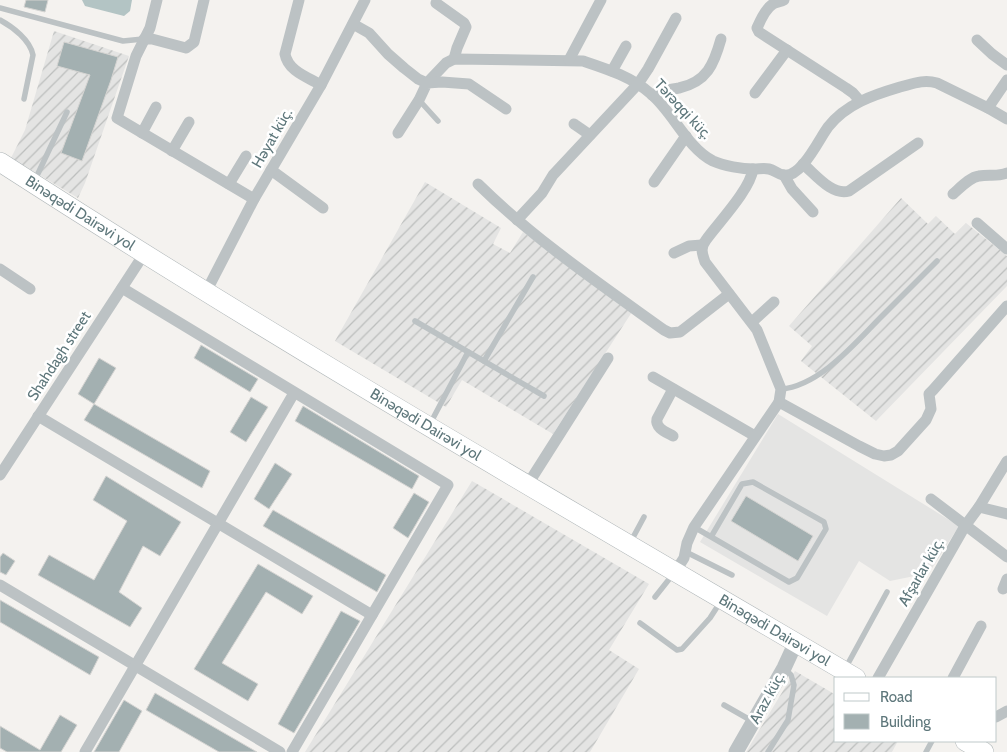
<svg xmlns="http://www.w3.org/2000/svg" width="1007" height="752" viewBox="0 0 1007 752" font-family="Cabin,sans-serif">
<defs>
<pattern id="industrial-furrows" width="10" height="10" patternUnits="userSpaceOnUse" patternTransform="scale(1.25)"><rect width="10" height="10" fill="#e4e4e3"/><path d="M-1 1l2-2M0 10L10 0M9 11l2-2" fill="none" stroke="#bcbebd"/></pattern>
</defs>
<rect width="100%" height="100%" fill="#f4f2ef"/>
<polygon fill="#e4e4e3" points="778,414 959,526 929,573 890,581 859,561 827,616 700,542"/>
<g fill="url(#industrial-furrows)">
<polygon points="54,31 129,56 85,183 78,198 11,158 25,130"/>
<polygon points="425,182 501,228 493,244 510,253 523,232 632,312 553,434 462,380 446,407 335,341"/>
<polygon points="901,198 928,224 936,216 955,234 966,223 1007,256 1007,286 876,421 801,361 812,346 789,326"/>
<polygon points="472,481 649,584 609,650 639,669 590,752 305,752"/>
<polygon points="795,671 836,695 836,741 898,741 892,752 746,752"/>
</g>
<polygon fill="#b3c4c4" points="82,0 132,0 130,11 124,16 85,6"/>
<g fill="#a3b0b1" stroke="#d5d4d2">
<polygon points="26,0 48,0 45,12 24,7"/>
<polygon points="64,42 118,57 111,80 82,161 61,153 90,75 57,66"/>
<polygon points="201,345 258,379 250,392 194,358"/>
<polygon points="99,358 116,368 94,404 78,394"/>
<polygon points="251,397 268,407 246,442 230,432"/>
<polygon points="94,404 210,471 202,488 84,420"/>
<polygon points="303,406 419,476 412,489 295,421"/>
<polygon points="275,463 292,474 269,509 254,499"/>
<polygon points="106,476 181,522 160,556 143,546 119,592 142,608 130,627 38,575 49,555 94,580 127,521 93,500"/>
<polygon points="414,493 429,502 408,538 393,528"/>
<polygon points="746,496 813,536 798,561 731,521"/>
<polygon points="273,510 386,575 377,592 263,526"/>
<polygon points="3,553 15,561 6,575 0,572 0,557"/>
<polygon points="258,564 313,596 302,614 266,592 222,663 258,684 248,701 194,669"/>
<polygon points="0,600 99,657 90,675 0,622"/>
<polygon points="341,611 360,621 294,733 278,724"/>
<polygon points="155,693 257,752 219,752 146,710"/>
<polygon points="124,700 142,711 119,752 94,752"/>
<polygon points="60,715 77,725 61,752 7,752 0,748 0,726 40,750"/>
</g>
<g fill="none" stroke-linecap="round" stroke-linejoin="round">
<defs>
<g id="primary">
<path id="s1" d="M0 162C280 343 569 509 856 678"/>
<polyline points="965,741 984,752"/>
</g>
</defs>
<use href="#primary" stroke="#afb6b8" stroke-width="20"/>
<g stroke="#bcc2c4" stroke-width="5.5">
<polyline points="0,8 123,41 143,39"/>
<path d="M0 20C13 27 30 40 33 55L24 99"/>
<polyline points="419,100 438,121"/>
<polyline points="34,182 67,112"/>
<polyline points="415,321 544,396"/>
<polyline points="484,361 533,277"/>
<path d="M781 389C820 386 856 342 882 316 900 298 919 279 937 261"/>
<polyline points="430,424 468,352"/>
<polyline points="694,527 789,582 797,578 826,529 824,522 753,482 742,484 711,537"/>
<polyline points="630,543 644,517"/>
<polyline points="686,552 732,575"/>
<polyline points="655,597 674,573"/>
<polyline points="640,623 677,650 682,649 710,618 721,601"/>
<polyline points="845,669 887,592"/>
<polyline points="724,705 752,721"/>
<polyline points="768,752 788,720 794,685 791,675 785,669"/>
<polyline points="926,752 932,741"/>
</g>
<g stroke="#bcc2c4" stroke-width="11">
<polyline points="157,0 150,28 136,56 117,118 254,199"/>
<path d="M299 0 285 54C288 71 307 77 321 85"/>
<path d="M784 0C781 2 776 2 773 4 766 8 760 21 757 28L759 32 846 88 853 93 860 101"/>
<polyline points="436,3 464,23 466,27 457,48 454,59"/>
<path d="M353 24 369 33 388 54 404 68 418 79 427 83 446 63 454 59 583 61C607 69 632 77 651 94 673 112 687 148 713 161 724 166 742 169 754 169 759 169 764 168 769 169 774 170 778 174 783 175 801 179 819 139 828 127 846 104 873 95 900 87 912 84 923 79 937 83L988 108 1007 119"/>
<polyline points="144,39 152,39 186,48 194,42 204,0"/>
<polyline points="977,40 992,54 1007,65"/>
<polyline points="569,60 601,0"/>
<polyline points="612,71 626,46"/>
<polyline points="755,93 787,50"/>
<path d="M652 95C663 90 668 90 679 88 707 82 714 64 721 39"/>
<polyline points="988,108 1007,80"/>
<polyline points="574,124 590,135"/>
<polyline points="142,133 156,107"/>
<polyline points="398,133 419,100 427,83 442,82 469,84 506,109"/>
<polyline points="172,151 189,122"/>
<path d="M803 164C816 175 832 196 849 191L918 143"/>
<polyline points="271,170 323,208"/>
<polyline points="784,175 792,189 813,212"/>
<polyline points="654,182 686,136"/>
<polyline points="229,184 246,156"/>
<path d="M478 184C534 239 600 284 664 330L670 333 680 332 729 294"/>
<path d="M953 194C960 188 970 177 979 176 989 174 998 177 1007 173"/>
<polyline points="517,220 542,193 553,175 638,84 648,69 676,18"/>
<polyline points="977,223 1007,249"/>
<polyline points="674,253 689,246 702,245"/>
<polyline points="0,269 30,289"/>
<polyline points="122,288 448,485 292,752"/>
<polyline points="206,292 254,199 321,85 365,0"/>
<polyline points="752,322 774,302"/>
<polyline points="653,377 755,436"/>
<polyline points="779,402 859,446 875,454 884,456 891,455 898,451 926,420 931,409 929,394 933,390 1007,306"/>
<polyline points="38,416 372,615"/>
<path d="M673 436C666 432 655 428 657 419L673 389"/>
<polyline points="0,475 144,254"/>
<polyline points="528,484 608,358"/>
<polyline points="931,499 1007,557"/>
<polyline points="979,507 1007,461"/>
<path d="M675 572 684 558 687 543 694 527 779 402 781 389 757 330 705 262C702 253 700 248 706 240 719 222 750 190 753 169"/>
<polyline points="0,585 280,752"/>
<polyline points="1003,589 1007,579"/>
<polyline points="878,678 965,526 979,507 1007,514"/>
<polyline points="953,678 981,626"/>
<polyline points="996,717 1007,711"/>
<polyline points="85,752 294,393"/>
</g>
<polyline stroke="#bcc2c4" stroke-width="15" points="736,752 784,668 796,642"/>
<use href="#primary" stroke="#fff" stroke-width="19"/>
</g>
<g text-anchor="middle" dominant-baseline="central" stroke-width="5" stroke-linejoin="round" paint-order="stroke">
<g font-size="15" fill="#5e777b" stroke="#fff">
<text transform="translate(683 109) rotate(47)">Tərəqqi küç.</text>
<text transform="translate(272 138) rotate(-60)">Həyat küç.</text>
<text stroke="none"><textPath href="#s1" startOffset="95">Binəqədi Dairəvi yol</textPath></text>
<text transform="translate(59 356) rotate(-57)">Shahdagh street</text>
<text stroke="none"><textPath href="#s1" startOffset="500">Binəqədi Dairəvi yol</textPath></text>
<text transform="translate(921 572) rotate(-60)">Afşarlar küç.</text>
<text stroke="none"><textPath href="#s1" startOffset="905">Binəqədi Dairəvi yol</textPath></text>
<text transform="translate(767 698) rotate(-61)">Araz küç.</text>
</g>
</g>
<rect x="834" y="677" width="162" height="65" fill="#ffffff" stroke="#bfc9ca"/>
<rect x="844" y="693" width="25" height="8" fill="#ffffff" stroke="#bfc9ca"/>
<text x="880" y="702" font-size="15" fill="#5e777b">Road</text>
<rect x="844" y="714" width="25" height="15" fill="#a3b0b1" stroke="#bfc9ca"/>
<text x="880" y="727" font-size="15" fill="#5e777b">Building</text>
</svg>
